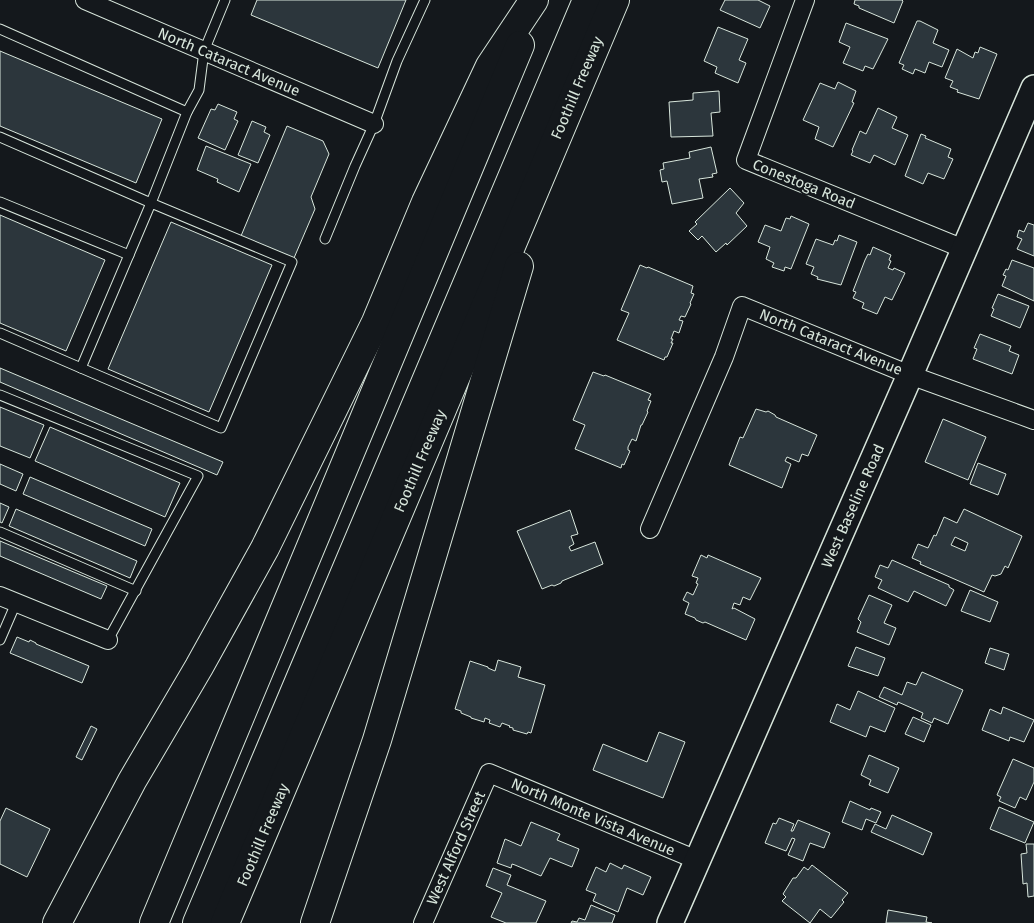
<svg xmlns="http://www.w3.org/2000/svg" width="1034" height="923" viewBox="0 0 1034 923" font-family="'Fira Sans',sans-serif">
<rect width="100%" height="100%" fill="#14181c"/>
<g fill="#2c363c" stroke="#d8e6dc" fill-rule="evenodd">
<polygon points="257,0 406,0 378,68 251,15"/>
<polygon points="725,0 758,0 770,6 760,28 720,10"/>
<polygon points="855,0 902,0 903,1 894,23 859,8 859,6 854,4"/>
<polygon points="917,21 920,21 938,30 933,43 949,50 942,67 929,62 925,73 915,69 913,74 902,69 904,65 899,63"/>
<polygon points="846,23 888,39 873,69 865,66 863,71 843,63 850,47 839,42"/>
<polygon points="718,27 748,39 739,60 746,63 738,83 715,73 717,67 704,61"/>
<polygon points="980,47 997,54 979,99 957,92 958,90 950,87 953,81 945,78 957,49 973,58 975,52 978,53"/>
<polygon points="0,51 162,119 136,183 0,126"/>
<polygon points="838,82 856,91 852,102 854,103 833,147 815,139 819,127 803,120 820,83 835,89"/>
<polygon points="719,91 720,112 711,113 713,136 671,137 669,102 693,100 693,93"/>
<polygon points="218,104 237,112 234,119 238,121 225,150 198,138 211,109 215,110"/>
<polygon points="878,108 897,117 892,128 908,135 895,165 874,155 870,163 851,155 853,151 852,150 860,131 866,134"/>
<polygon points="252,121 266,127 264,132 270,135 258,163 238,155"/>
<polygon points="287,126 323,141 329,154 311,197 315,209 294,258 241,236"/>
<polygon points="921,134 926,136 925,138 951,149 948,157 953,159 944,179 928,173 923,184 905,176"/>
<polygon points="206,146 251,164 239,192 217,182 218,179 197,170"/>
<polygon points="711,147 717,173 712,174 713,177 699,179 703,198 672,204 667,181 662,182 660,170 664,169 663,163 690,158 689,152"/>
<polygon points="730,188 744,203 736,213 747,226 727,245 726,243 716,252 702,236 698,240 689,231 697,224 695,222"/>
<polygon points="0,215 105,260 66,351 0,323"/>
<polygon points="791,216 809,224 791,269 785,267 784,271 772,267 774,263 766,259 770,247 758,242 765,225 781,231 786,218 790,219"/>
<polygon points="171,222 272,265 209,412 108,369"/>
<polygon points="1028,223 1034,225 1034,256 1017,249 1022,239 1017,237 1019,230 1024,232"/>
<polygon points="839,235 857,242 841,285 817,279 818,277 811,274 814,267 806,264 816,239 833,245 835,240 837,241"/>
<polygon points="873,247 891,255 889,260 891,261 888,268 893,270 894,268 905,273 892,300 885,297 877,314 862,308 864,303 853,298 856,292 853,291 865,260 868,254 870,255"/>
<polygon points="1012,260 1034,268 1034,301 1002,286 1006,276 1003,275 1006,269 1008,270"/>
<polygon points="640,265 647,268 648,267 693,286 691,293 694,294 690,303 691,304 685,317 681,316 679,320 683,321 679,333 674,331 671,339 673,339 671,343 673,343 667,357 665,357 664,360 617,340 629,313 621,310"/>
<polygon points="998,294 1029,306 1020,328 991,316 994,309 992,308"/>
<polygon points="980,334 1011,346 1009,351 1019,355 1012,374 973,359 977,349 974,348"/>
<polygon points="0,368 223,462 217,475 0,382"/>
<polygon points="593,372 604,376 605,375 651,394 648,400 651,401 647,411 648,412 642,425 641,425 636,441 632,439 628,447 628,450 630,451 624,465 622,464 621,468 575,449 585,425 573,420"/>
<polygon points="0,407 44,425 30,458 0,446"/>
<polygon points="756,409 766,412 768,411 775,415 776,417 817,435 808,456 802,454 799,462 787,457 785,461 791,464 782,488 729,465 740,437 743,438"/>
<polygon points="943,419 986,437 968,480 925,462"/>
<polygon points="50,427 180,483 165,517 35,461"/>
<polygon points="978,463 1006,474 998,495 970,484"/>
<polygon points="0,464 23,474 16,491 0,484"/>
<polygon points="30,477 152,529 145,546 23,494"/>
<polygon points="0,503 9,507 2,523 0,522"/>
<polygon points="16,509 137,561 130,578 9,526"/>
<path d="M964 509 1022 536 1008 568 1005 566 1001 574 995 576 992 575 984 592 920 564 921 562 912 558 918 544 928 548 934 535 936 536 944 517 957 523ZM955 537 968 543 965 551 951 545Z"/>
<polygon points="570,510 578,534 571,536 574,544 569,547 571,551 595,542 603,564 562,581 561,583 554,586 552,585 542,589 517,531"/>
<polygon points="0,541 107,586 101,599 0,556"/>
<polygon points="701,555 707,558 708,555 761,578 750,600 743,597 740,605 734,603 732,609 734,608 755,619 746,640 705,622 703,623 696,620 695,618 685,614 689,603 683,600 687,592 693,595 698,584 696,583 698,578 692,576"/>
<polygon points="892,560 949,585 949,587 954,590 946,606 914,591 908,602 878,588 882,580 875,577 880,565 888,568"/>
<polygon points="970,590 998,602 990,622 961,611"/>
<polygon points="869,595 892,605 884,623 896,628 889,645 857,632 861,622 858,619"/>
<polygon points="17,637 29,642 30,640 36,643 36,644 89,666 82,683 10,653"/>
<polygon points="856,647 885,658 878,676 848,666"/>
<polygon points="990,648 1009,654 1004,670 985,663"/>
<polygon points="498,660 521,667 518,677 545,685 531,733 528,732 527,734 513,730 513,728 509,727 510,726 502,723 500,727 489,723 490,720 485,718 484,722 471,718 471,717 461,713 461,711 455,709 470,661 488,667 488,668 495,671"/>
<polygon points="922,672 963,690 948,724 934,718 932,723 921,718 923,713 898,702 897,705 879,697 884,687 902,695 907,682 916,685"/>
<polygon points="858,691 895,708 885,732 870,726 866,737 830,722 837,704 850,710"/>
<polygon points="1003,707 1034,720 1024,742 1010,737 1009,741 982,730 990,709 1001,714"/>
<polygon points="913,717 931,725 924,742 905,734"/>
<polygon points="91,726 97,729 82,760 76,757"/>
<polygon points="659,732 685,742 663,798 593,770 603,744 647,762"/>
<polygon points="869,755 899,768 888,793 869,785 871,780 861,775"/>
<polygon points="1013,759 1034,768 1034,782 1026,800 1020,797 1015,808 999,801 1001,797 997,795"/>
<polygon points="850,801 870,810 871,808 881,812 876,823 866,819 862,830 842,822"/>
<polygon points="999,807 1034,822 1025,843 990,829"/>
<polygon points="6,808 50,829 27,877 0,864 0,821"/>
<polygon points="892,815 932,833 923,855 871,832 875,824 886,829"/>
<polygon points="779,818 794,824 791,831 793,831 798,820 830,833 824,848 810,843 803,861 788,855 795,839 792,838 786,851 765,843 773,823 776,824"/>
<polygon points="531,822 560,834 557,840 579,849 572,867 550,858 541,876 515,865 512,864 511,868 497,863 505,839 521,846"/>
<polygon points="1026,844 1034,844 1034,896 1028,897 1027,883 1023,884 1021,854 1027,853"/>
<polygon points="610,863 622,869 624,865 651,877 643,895 627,888 618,912 593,901 596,894 586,890 596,867 606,872"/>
<polygon points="812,865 848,893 842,900 844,902 831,918 820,909 810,923 782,901 786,897 783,894 793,878 796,878 804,867 808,870"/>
<polygon points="493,868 511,875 507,885 546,901 536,923 506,923 491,917 502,893 486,886"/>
<polygon points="591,905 615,915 612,923 571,923 572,921 577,922 579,918 585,920"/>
<polygon points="888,910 927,917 926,922 932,923 886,923"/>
</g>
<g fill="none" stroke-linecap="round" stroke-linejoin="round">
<defs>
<g id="lane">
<polyline points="0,29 187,112"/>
<polyline points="0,137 151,203 292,262 221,428 81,368 151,203 187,112 199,90 204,51 225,0"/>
<polyline points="0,202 129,255"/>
<polyline points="325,239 355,166 374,124 397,61 425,0"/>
<polyline points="0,333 81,368"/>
<polyline points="0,395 198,476 108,640"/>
<polyline points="0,532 136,591"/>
<polyline points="0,640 16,603"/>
</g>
<g id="street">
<polyline points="85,0 374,124"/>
<polyline points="805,0 746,160 964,249"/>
<polyline points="650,529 724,357 742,306 910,375 1034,420"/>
<polyline points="0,596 108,640"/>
<polyline points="423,923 489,773 697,860"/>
</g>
<polyline id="secondary" points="670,923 910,375 1034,88"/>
<g id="highway">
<polyline points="57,923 132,781 199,667 265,548 376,322 426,202 490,66 534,0"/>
<polyline points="154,923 520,45"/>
<polyline points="197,923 587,0"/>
<polyline points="225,923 615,0"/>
<polyline points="315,923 377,740 519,266"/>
</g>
</defs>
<use href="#lane" stroke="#d8e6dc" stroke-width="11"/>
<use href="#street" stroke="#d8e6dc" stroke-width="20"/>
<use href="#secondary" stroke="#d8e6dc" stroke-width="28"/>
<use href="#highway" stroke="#d8e6dc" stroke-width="30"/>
<use href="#lane" stroke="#14181c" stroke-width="9"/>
<use href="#street" stroke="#14181c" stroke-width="18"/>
<use href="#secondary" stroke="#14181c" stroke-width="25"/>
<use href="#highway" stroke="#14181c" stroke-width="28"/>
</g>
<g text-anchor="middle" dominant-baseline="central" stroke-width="4" stroke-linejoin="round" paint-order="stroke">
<g font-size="15" fill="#d8e6dc" stroke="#14181c">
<text transform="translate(229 62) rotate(23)">North Cataract Avenue</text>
<text transform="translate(577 88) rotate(-67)">Foothill Freeway</text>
<text transform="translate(804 184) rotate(22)">Conestoga Road</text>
<text transform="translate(831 342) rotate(22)">North Cataract Avenue</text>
<text transform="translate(420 461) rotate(-67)">Foothill Freeway</text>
<text transform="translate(853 506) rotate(-66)">West Baseline Road</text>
<text transform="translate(593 817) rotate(23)">North Monte Vista Avenue</text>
<text transform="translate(263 835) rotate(-67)">Foothill Freeway</text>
<text transform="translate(456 848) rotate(-66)">West Alford Street</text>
</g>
</g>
</svg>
